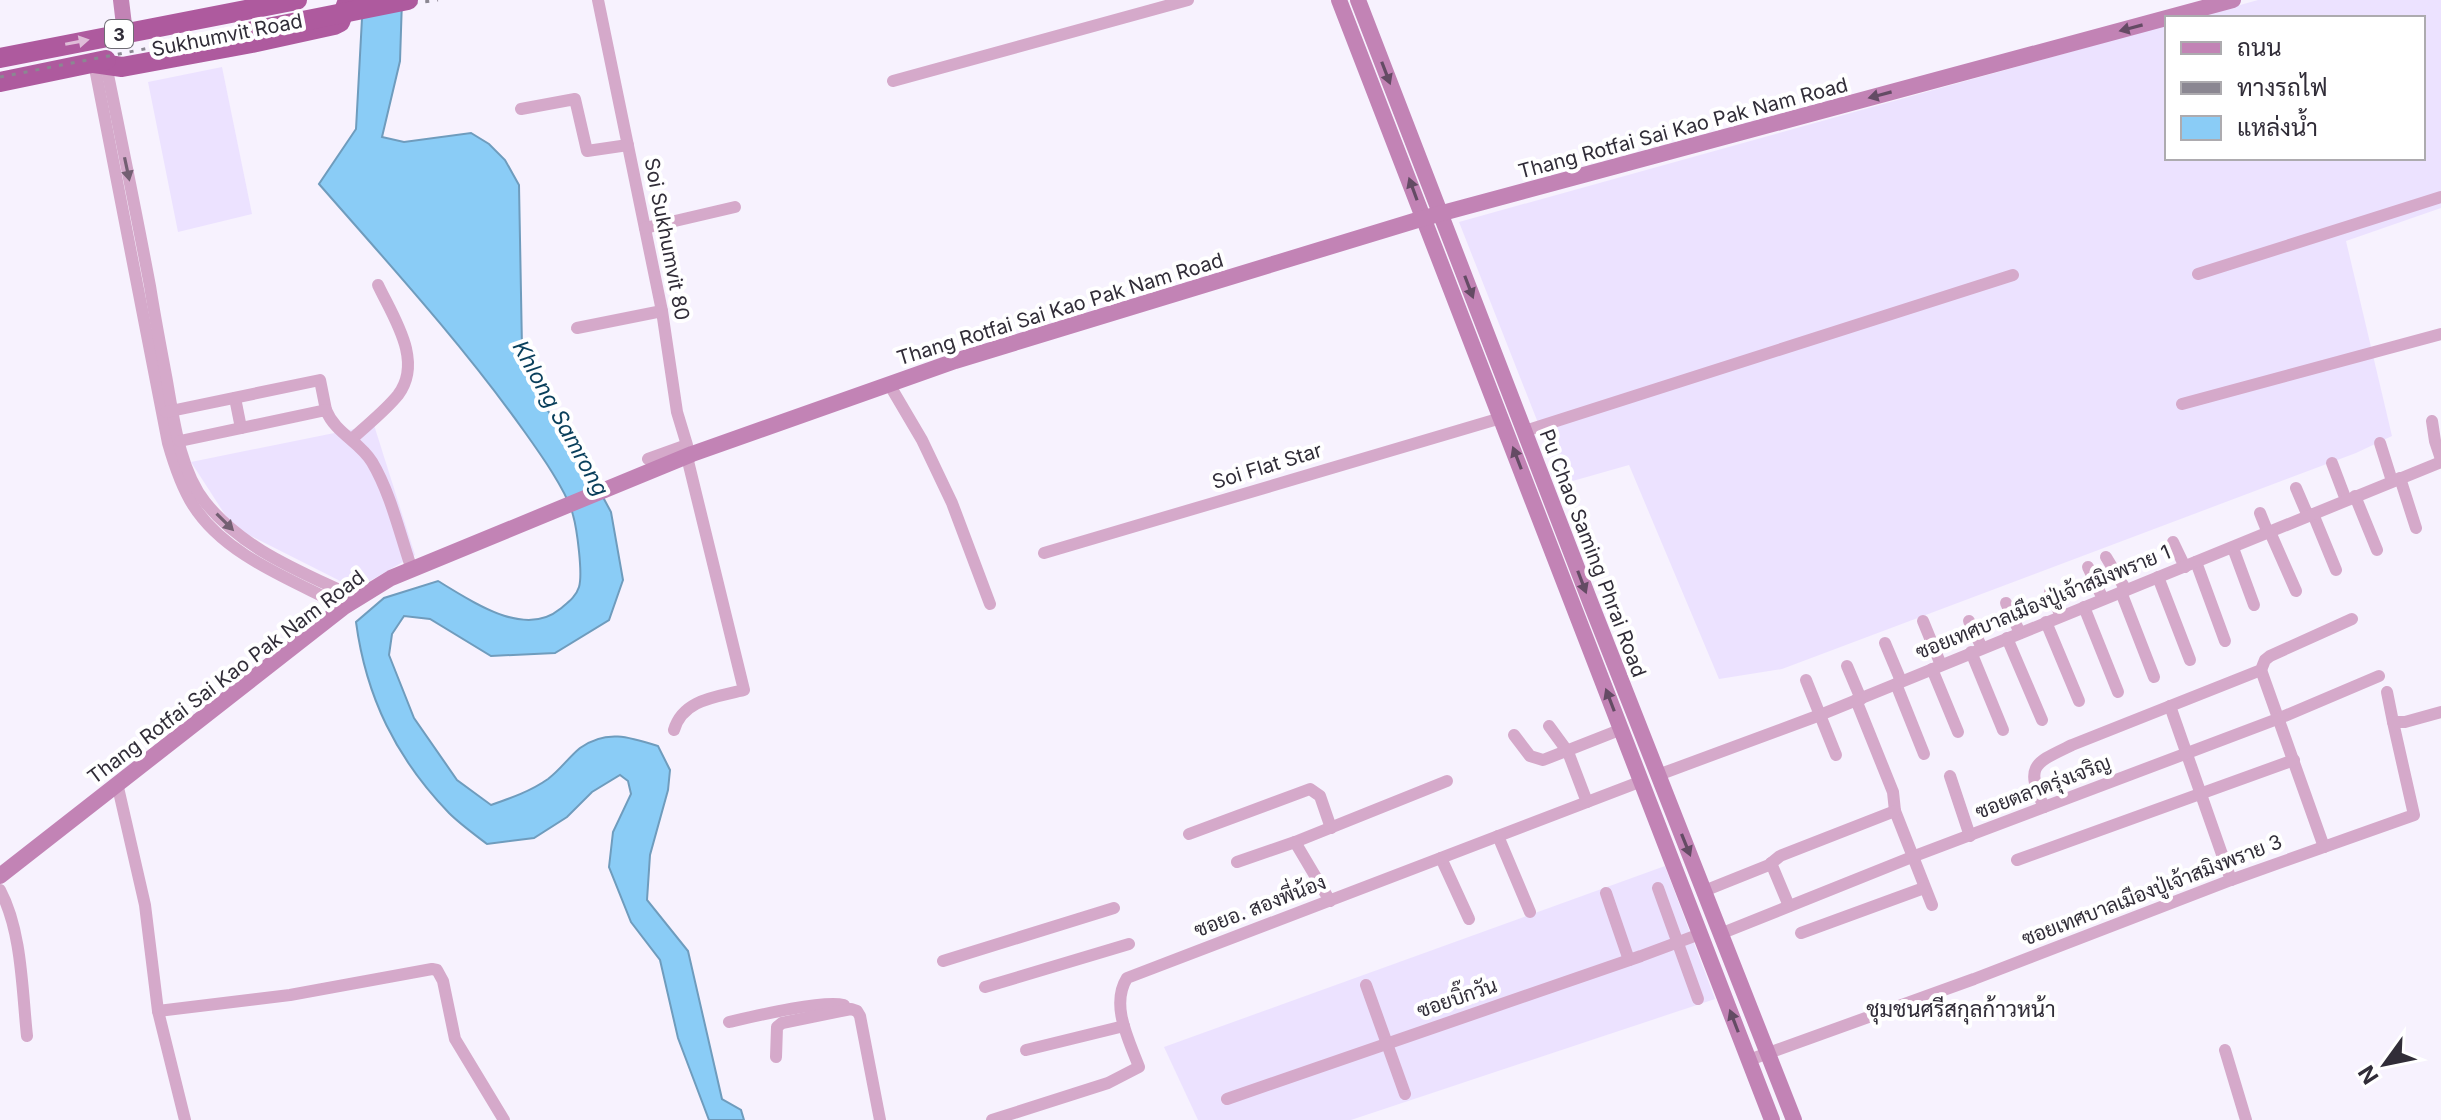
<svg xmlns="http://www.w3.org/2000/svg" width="2441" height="1120" viewBox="0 0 2441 1120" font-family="Inter,Sarabun,sans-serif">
<rect width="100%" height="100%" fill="#f7f2fe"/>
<g fill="#ece2ff">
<polygon points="2258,0 2441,0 2441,208 2346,241 2392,436 2356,453 1782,669 1719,679 1629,465 1562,484 1459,222 2167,25 2167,158 2423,158 2423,18 2194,18"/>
<polygon points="222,67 252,214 178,232 148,82"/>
<polygon points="374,425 415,555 356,589 233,527 191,462"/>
<polygon points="1665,866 1715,999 1351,1120 1198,1120 1164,1047"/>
</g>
<path fill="#8accf6" stroke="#6f9cbd" stroke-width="2" d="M363 0H402L400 61 382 137 404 142 471 133 489 144 505 160 519 185 522 348 538 396 590 473 611 512 623 580 609 620 555 653 491 656 430 619 404 616 392 634 389 655 414 718 457 780 491 805C511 798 531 791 548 779 560 770 569 757 580 748 606 729 630 737 658 746L670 770 668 790 650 855 647 900 688 951 722 1099 741 1110 744 1120H709L678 1038 660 960 631 922 609 867 613 832 631 794 628 781 620 775 592 792 567 817 534 838 487 844C474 834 460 824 449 813 396 758 366 697 356 622L384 598 438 581C470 600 524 639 560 609 567 603 576 597 579 587 583 574 577 529 573 515 567 491 539 452 524 431 462 344 389 264 319 184L356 129Z"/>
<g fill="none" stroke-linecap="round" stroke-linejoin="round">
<g stroke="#d5a9ca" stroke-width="12">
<polyline points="598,0 662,311 677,412 687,445 648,459"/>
<path d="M94 63 168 443C174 464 181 486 193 505 225 556 293 580 344 607"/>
<path d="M106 65C121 138 136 212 150 286 155 318 161 349 167 381 174 421 180 470 205 502 244 551 303 572 358 599"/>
<polyline points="893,81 1188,0"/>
<polyline points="521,109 575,99 587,151 628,145"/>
<polyline points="645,228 735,207"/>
<polyline points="2198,274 2441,197"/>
<polyline points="577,328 662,311"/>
<polyline points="889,384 922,440 952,503 990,604"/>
<polyline points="235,398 241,428"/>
<polyline points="2182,404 2441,334"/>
<polyline points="166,412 320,380 326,410"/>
<polyline points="2432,421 2435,441 2441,459"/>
<polyline points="1525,431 2013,275"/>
<path d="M353 438C368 424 385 411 398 395 424 361 393 317 378 285"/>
<path d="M180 441 326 410C335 433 359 441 372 462 391 494 400 535 412 570"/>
<polyline points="2380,443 2392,481"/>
<polyline points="2332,463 2346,500"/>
<polyline points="2400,478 2416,528"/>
<polyline points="2296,488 2308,516"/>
<polyline points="2355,496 2377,550"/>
<polyline points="2260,513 2268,533"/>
<polyline points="2313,514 2336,570"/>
<polyline points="2270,532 2296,591"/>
<polyline points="2173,542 2185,567"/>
<polyline points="2233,548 2254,605"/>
<polyline points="1044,553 1501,418"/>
<polyline points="2106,557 2126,590"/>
<polyline points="2196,562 2225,641"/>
<polyline points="2088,567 2103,599"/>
<polyline points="2158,577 2190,660"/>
<polyline points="2050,592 2061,616"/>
<polyline points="2121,592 2154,677"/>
<polyline points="2006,603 2020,633"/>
<polyline points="2084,607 2118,692"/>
<polyline points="1923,621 1941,665"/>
<polyline points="1969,621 1982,648"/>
<polyline points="2046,622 2079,701"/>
<polyline points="2007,638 2042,720"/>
<polyline points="1885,643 1901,681"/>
<polyline points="1971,652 2003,730"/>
<polyline points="1847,666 1861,699"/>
<polyline points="1932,669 1958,732"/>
<polyline points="2261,670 2324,847"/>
<polyline points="1806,680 1836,755"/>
<polyline points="1896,684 1924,754"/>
<polyline points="2387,692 2393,722"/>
<polyline points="1856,700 1893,792 1895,811 1932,905"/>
<polyline points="2170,706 2231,880"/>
<polyline points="1549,726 1568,752 1587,802"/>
<path d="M674 730C683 699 717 697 744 690L687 457"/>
<polyline points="1514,735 1530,756 1543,760 1622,729"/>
<polyline points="1658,775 1820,715 2441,462"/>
<polyline points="1950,776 1970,836"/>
<polyline points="117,783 145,905 158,1011 185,1120"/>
<path d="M2044 807C2024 765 2035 763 2072 745L2261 670 2265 660 2270 656 2352 619"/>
<polyline points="1189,834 1310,789 1320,796 1331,828"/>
<polyline points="1498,836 1530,912"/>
<polyline points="1295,842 1447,781"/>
<polyline points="1441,858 1469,919"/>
<polyline points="2017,860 2294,760"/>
<polyline points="1237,862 1295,842 1330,901"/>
<polyline points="1771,863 1789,906"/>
<polyline points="1658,888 1698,999"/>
<path d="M0 890C22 931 22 990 27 1036"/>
<polyline points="1704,891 1769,865 1780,856 1895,811"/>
<polyline points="1606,893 1629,960"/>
<polyline points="1801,933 1924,888"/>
<polyline points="1720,934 1912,857 2280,718 2379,676"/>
<polyline points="943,961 1114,908"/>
<polyline points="1366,985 1405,1094"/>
<polyline points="985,987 1129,944"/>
<polyline points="158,1011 290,995 432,969 437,970 443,981 455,1039 504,1120"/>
<path d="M729 1022C755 1016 821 1000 844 1005"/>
<polyline points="1026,1050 1124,1026"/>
<polyline points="2225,1050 2246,1120"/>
<polyline points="776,1057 777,1027 782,1023 851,1009 857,1011 860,1016 880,1120"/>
<polyline points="1749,1060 1974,979 2231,880 2414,815 2393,722 2405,722 2441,712"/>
<polyline points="1227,1099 1641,956 1700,934"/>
<path d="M992 1120 1108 1083 1139 1067C1129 1040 1110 1005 1127 978L1642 781"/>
</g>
<g stroke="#c283b5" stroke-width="16">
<polyline points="121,0 125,33"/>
<polyline points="1339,0 1772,1120"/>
<polyline points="1358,0 1591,604 1794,1120"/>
<polyline points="0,876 344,607 391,578 692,454 955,361 1424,218 2233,0"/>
</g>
<g stroke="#ae5a9e" stroke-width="20">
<polyline points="0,58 297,0"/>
<polyline points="94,63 122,67 252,43 334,25 340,22 348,0"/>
<polyline points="0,82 106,60"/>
</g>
<polyline stroke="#8b8792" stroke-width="3" stroke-dasharray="4 8" stroke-linecap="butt" points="0,77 258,27 346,12 438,0"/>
<polyline stroke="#ae5a9e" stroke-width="20" points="243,33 408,0"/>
</g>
<defs><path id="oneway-solid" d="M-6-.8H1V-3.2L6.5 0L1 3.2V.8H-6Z" transform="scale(2)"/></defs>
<g fill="#644b64">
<use href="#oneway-solid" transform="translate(2131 28) rotate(165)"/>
<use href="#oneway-solid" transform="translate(1386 73) rotate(69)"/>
<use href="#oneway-solid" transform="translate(1880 95) rotate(165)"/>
<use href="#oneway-solid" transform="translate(1413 189) rotate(-110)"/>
<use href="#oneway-solid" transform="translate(1469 287) rotate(69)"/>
<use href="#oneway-solid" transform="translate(1517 458) rotate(-111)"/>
<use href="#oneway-solid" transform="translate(1582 582) rotate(69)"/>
<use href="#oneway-solid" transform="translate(1610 700) rotate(-111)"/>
<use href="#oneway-solid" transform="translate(1686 845) rotate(68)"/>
<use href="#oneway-solid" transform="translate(1734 1021) rotate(-111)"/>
</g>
<use fill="#dfbdd8" href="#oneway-solid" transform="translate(77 42) rotate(-11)"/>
<g fill="#735f72">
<use href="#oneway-solid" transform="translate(127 169) rotate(78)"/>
<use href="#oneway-solid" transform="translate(225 522) rotate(45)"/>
</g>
<g text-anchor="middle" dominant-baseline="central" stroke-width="8" stroke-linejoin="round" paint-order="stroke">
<rect fill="#fff" stroke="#6f6c74" stroke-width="2" x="105" y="20" width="28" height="28" rx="6"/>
<g font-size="18" font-weight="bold" fill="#312d38">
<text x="119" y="34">3</text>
</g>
<g font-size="20" fill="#312d38" stroke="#fff">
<text transform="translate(227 35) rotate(-11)">Sukhumvit Road</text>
<text transform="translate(1683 128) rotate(-15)">Thang Rotfai Sai Kao Pak Nam Road</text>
<text transform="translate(667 239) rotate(79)">Soi Sukhumvit 80</text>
<text transform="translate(1060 309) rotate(-17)">Thang Rotfai Sai Kao Pak Nam Road</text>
<text transform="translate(1267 466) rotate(-17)">Soi Flat Star</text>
<text transform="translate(1593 553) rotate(69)">Pu Chao Saming Phrai Road</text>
<text transform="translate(2043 602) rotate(-22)">ซอยเทศบาลเมืองปู่เจ้าสมิงพราย 1</text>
<text transform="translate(226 677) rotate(-37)">Thang Rotfai Sai Kao Pak Nam Road</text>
<text transform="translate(2043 787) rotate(-21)">ซอยตลาดรุ่งเจริญ</text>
<text transform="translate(2152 890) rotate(-21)">ซอยเทศบาลเมืองปู่เจ้าสมิงพราย 3</text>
<text transform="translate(1260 906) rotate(-21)">ซอยอ. สองพี่น้อง</text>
<text transform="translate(1457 998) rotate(-19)">ซอยบิ๊กวัน</text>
</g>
<g font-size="22" font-style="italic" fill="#093f5b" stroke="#fff">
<text transform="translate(561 418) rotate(61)">Khlong Samrong</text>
</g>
<g font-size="22" fill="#312d38" stroke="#fff">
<text x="1961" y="1009">ชุมชนศรีสกุลก้าวหน้า</text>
</g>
</g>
<rect x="2165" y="16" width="260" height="144" fill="#ffffff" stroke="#adabaf" stroke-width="2"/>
<rect x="2181" y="42" width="40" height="12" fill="#c283b5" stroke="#adabaf" stroke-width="2"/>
<text x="2237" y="56" font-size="24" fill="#312d38">ถนน</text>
<rect x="2181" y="82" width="40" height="12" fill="#8b8792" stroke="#adabaf" stroke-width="2"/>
<text x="2237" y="96" font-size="24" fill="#312d38">ทางรถไฟ</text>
<rect x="2181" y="116" width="40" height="24" fill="#8accf6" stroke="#adabaf" stroke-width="2"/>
<text x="2237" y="136" font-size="24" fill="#312d38">แหล่งน้ำ</text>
<g transform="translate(2385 1064) rotate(237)" stroke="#ffffff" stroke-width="6" paint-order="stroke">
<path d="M0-6L14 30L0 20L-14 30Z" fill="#312d38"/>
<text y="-12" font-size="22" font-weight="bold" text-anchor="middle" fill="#312d38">N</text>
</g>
</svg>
